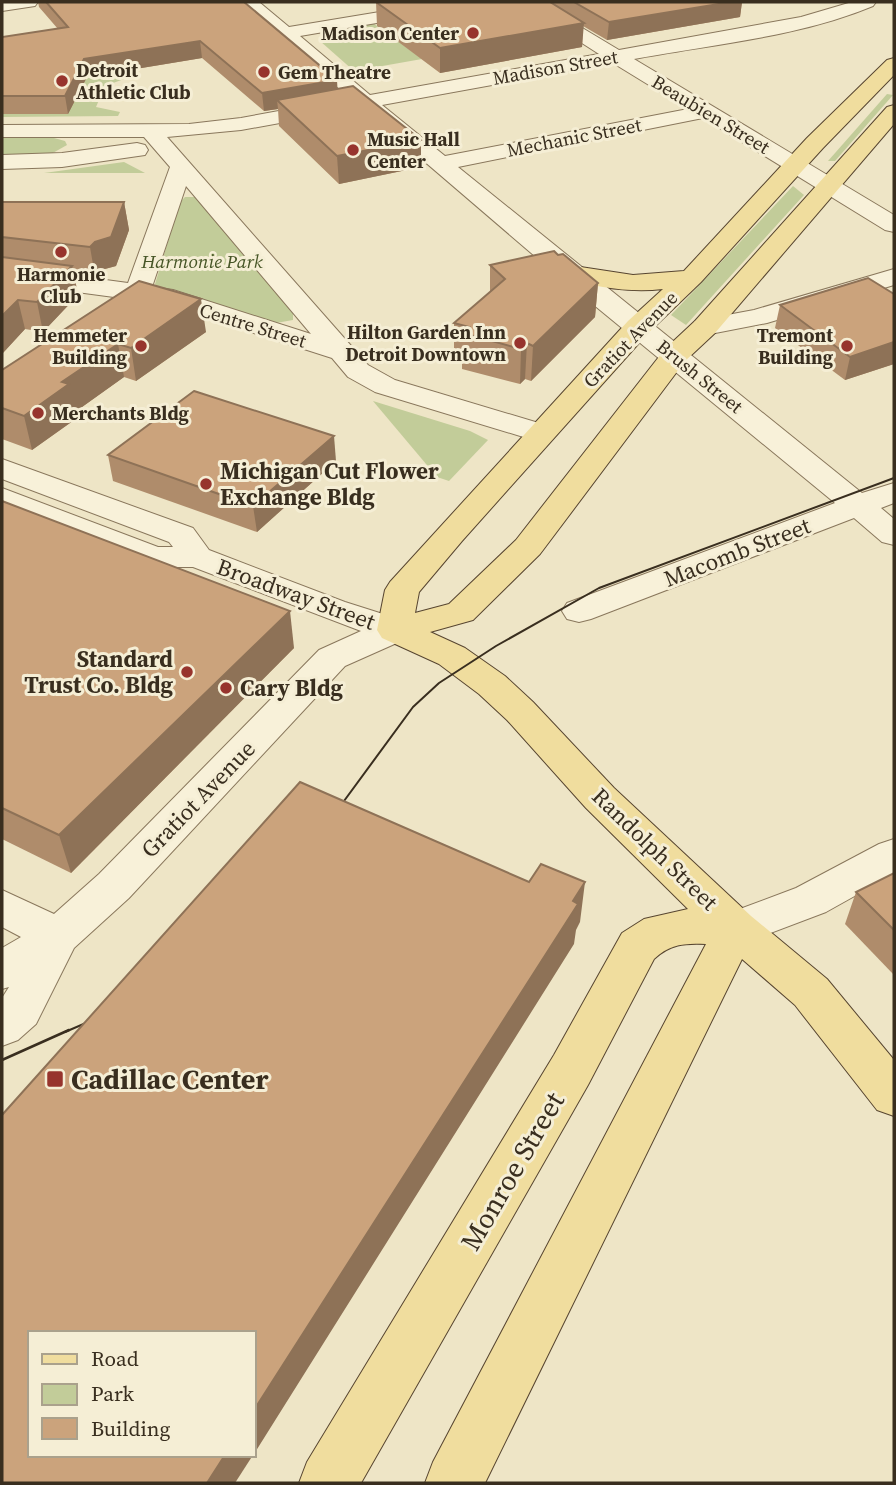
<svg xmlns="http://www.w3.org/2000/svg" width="896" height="1485" viewBox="0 0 896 1485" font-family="'Source Serif 4',serif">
<rect width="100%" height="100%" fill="#eee5c6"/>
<g fill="#c2cc99">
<polygon points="373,23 422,59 354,71 320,41 337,29"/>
<polygon points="66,44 97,75 116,72 124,79 105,86 96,107 120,112 118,116 2,117 2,54"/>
<polygon points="887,94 893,95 835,161 828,161"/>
<polygon points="2,138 54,138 65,141 67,145 51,154 2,155"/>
<polygon points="124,162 145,173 44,173"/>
<polygon points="793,186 804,195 686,325 671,315"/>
<polygon points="185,197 196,197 293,312 293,320 276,323 157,288 155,284 180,202"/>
<polygon points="373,401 470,431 488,440 449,481 437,477"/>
</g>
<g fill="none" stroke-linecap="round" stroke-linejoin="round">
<defs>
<g id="minor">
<polygon points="2,2 38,2 35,6 2,11"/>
<path d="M239 2H259L289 27 440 2H480L471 7 300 36 370 95 599 54 518 2H539L619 50 801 17 852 2H876L873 6C799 37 714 44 634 59L894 215V232L885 230 703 118 458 167 862 493 894 483V503L881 508 894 519V545L882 542 854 518 591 619 579 622 567 619 562 611 567 603 835 503 544 264 362 108 241 130 167 137 368 365 395 380 552 427 556 433 552 439 541 442 530 439 375 392 348 377 332 358 160 303 141 301C130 311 123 317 108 314L104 308 114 297 2 282V266L128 283 170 167 144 137H2V125L189 124 241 118 350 98ZM613 63 688 109 445 156 382 105ZM186 186 311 334 173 290 152 287Z"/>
<polygon points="137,143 145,145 148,150 145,155 62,167 2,169 2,155 62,153"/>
<polygon points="894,269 894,285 767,323 705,335 695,333 692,327 695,321 754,310"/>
<polygon points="2,459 193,528 209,550 345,602 408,622 413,630 408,638 345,666 129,898 74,948 36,1024 18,1040 2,1046 2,998 9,987 2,989 2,948 21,937 2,927 2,890 54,914 99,874 319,650 361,631 193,567 154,567 142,564 2,509 2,488 158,547 173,547 169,542 2,479"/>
<polygon points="894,839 894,874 826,912 736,946 721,940 714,928 721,916 796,888 879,844"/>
</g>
<path id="major" d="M894 58V75L823 148 701 282 648 333 462 541 419 592 415 613 449 604 516 540 665 349 695 321 887 107 894 105V124L715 333 685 361 540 554 473 620 430 632 465 648 505 676 533 702 614 788 751 916 827 979 894 1060V1116L877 1110 795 1005 742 959 485 1483H425L433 1462 706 944C684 943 670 944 654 959L588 1085 361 1483H299L307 1462 554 1055 622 933 644 919 688 909 586 808 507 720 479 694 439 664 382 638 377 630 385 590 390 582 628 321 663 289C630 293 597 287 565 279L561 274 565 269 574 266 633 275 684 271 807 138 887 60Z"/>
</defs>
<use href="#minor" stroke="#89775c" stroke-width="2"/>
<use href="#major" stroke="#574530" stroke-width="2"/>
<use href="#minor" fill="#f8f1d9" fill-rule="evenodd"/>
<use href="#major" fill="#f0dd9e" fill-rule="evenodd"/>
<g stroke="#392e1f" stroke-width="2">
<polyline points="333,816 413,707 439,683 496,646 599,588 894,478"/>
<polyline points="65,1032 102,1016"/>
</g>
<polyline stroke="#392e1f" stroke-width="2.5" points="2,1060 69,1030"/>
</g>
<g fill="#af8c6b">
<polygon points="38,2 244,2 337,89 421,140 421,167 339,184 279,126 278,109 264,111 202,58 87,77 68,114 2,114 2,37 58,29 39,7"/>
<polygon points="376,2 742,2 740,17 607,40 583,26 582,47 440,73 377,26"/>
<polygon points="2,202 124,202 129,230 116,266 101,270 95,276 74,273 78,295 43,332 25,329 2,354"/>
<polygon points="490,265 598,283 595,317 531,381 525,379 520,384 462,369 462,361 454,358 454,323 490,292"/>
<polygon points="139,281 206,332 136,381 124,377 75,412 77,418 32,450 2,439 2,370"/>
<polygon points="894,294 894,364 845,380 775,328 780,305"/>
<polygon points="108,455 336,461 257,532 113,481"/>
<polygon points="2,501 294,648 71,873 2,839"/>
<polygon points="894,873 894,975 845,924 856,892"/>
</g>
<g fill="#8e7257">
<polygon points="731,2 742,2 740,17 607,40 609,22"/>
<polygon points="584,23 582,47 440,73 440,48"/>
<polygon points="200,41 202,58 87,77 68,114 65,96 84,59"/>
<polygon points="337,80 338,98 277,100 278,109 264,111 262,93"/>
<polygon points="421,140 421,167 339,184 337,156"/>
<polygon points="124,202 129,230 116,266 101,270 95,276 90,247 95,242"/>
<polygon points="72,266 78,295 43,332 37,302"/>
<polygon points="598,283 595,317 531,381 533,346"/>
<polygon points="201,299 206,332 136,381 131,348"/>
<polygon points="18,300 25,329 2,354 2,316"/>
<polygon points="894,342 894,364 845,380 850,357"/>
<polygon points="527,343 525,379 520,384 521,349"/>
<polygon points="118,344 124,377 75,412 77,418 32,450 24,416 62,382"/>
<polygon points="334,436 336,461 257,532 253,506"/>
<polygon points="290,611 294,648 71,873 59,835"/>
<polygon points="585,882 580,922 576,930 574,944 254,1454 254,1410"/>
<polygon points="225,1455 253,1455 235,1483 207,1483"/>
</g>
<g fill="#cba37c" stroke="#8e7257" stroke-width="2">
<polygon points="46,2 244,2 337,80 262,93 200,41 84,59 65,96 2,96 2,37 68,27"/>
<polygon points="376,2 550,2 584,23 440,48"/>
<polygon points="574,2 731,2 609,22"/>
<polygon points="353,86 421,140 337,156 277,100"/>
<polygon points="2,202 124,202 111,237 95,242 90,247 2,237"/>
<polygon points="554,251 558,255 563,254 598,283 533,346 527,343 521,349 463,333 469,327 454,323 505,279 490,265"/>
<polygon points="2,257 72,266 37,302 18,300 2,316"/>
<polygon points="868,278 894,294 894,342 850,357 780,305"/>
<polygon points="139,281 201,299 131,348 118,344 62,382 69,384 24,416 2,408 2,370"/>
<polygon points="194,391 334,436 253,506 108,455"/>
<polygon points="2,501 290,611 59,835 2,808"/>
<polygon points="300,782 529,882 541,864 585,882 573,901 578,904 254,1410 254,1333 30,1333 30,1455 225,1455 207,1483 2,1483 2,1115"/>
<polygon points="894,873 894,930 856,892"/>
</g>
<g fill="#97342d" stroke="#f5eed5" stroke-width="2.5">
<circle cx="473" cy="33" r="7"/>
<circle cx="264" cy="72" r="7"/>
<circle cx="62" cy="81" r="7"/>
<circle cx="353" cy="150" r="7"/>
<circle cx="61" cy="252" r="7"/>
<circle cx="520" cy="343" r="7"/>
<circle cx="141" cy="346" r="7"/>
<circle cx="847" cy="346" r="7"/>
<circle cx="38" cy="413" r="7"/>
<circle cx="206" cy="484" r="7"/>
<circle cx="187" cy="672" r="7"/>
<circle cx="226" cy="688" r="7"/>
<rect x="46" y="1070" width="18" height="18" rx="3.5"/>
</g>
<g text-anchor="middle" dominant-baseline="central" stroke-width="6" stroke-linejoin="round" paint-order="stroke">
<g font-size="19" font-weight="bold" fill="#392e1f" stroke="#f5eed5" text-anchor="end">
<text x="459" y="33">Madison Center</text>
<text x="76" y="70" text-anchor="start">Detroit<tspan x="76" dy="22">Athletic Club</tspan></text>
<text x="278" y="72" text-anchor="start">Gem Theatre</text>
<text x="367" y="139" text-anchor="start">Music Hall<tspan x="367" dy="22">Center</tspan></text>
<text x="61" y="274" text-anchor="middle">Harmonie<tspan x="61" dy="22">Club</tspan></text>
<text x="506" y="332">Hilton Garden Inn<tspan x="506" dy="22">Detroit Downtown</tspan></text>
<text x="127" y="335">Hemmeter<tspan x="127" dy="22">Building</tspan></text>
<text x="833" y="335">Tremont<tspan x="833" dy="22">Building</tspan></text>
<text x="52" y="413" text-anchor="start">Merchants Bldg</text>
</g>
<g font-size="19" fill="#392e1f" stroke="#f5eed5">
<text transform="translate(555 67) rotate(-10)">Madison Street</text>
<text transform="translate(711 114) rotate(31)">Beaubien Street</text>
<text transform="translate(574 137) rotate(-11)">Mechanic Street</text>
<text transform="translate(253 325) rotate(17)">Centre Street</text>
<text transform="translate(630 339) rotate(-46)">Gratiot Avenue</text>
<text transform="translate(700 376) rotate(39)">Brush Street</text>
</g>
<g font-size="19" font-style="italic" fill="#465526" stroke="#f5eed5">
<text x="202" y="261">Harmonie Park</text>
</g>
<g font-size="23" font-weight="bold" fill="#392e1f" stroke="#f5eed5" text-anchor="start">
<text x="220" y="471">Michigan Cut Flower<tspan x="220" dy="26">Exchange Bldg</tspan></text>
<text x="173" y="659" text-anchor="end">Standard<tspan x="173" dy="26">Trust Co. Bldg</tspan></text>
<text x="240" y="688">Cary Bldg</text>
</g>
<g font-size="23" fill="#392e1f" stroke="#f5eed5">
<text transform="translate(737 552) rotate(-21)">Macomb Street</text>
<text transform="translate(296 594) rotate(20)">Broadway Street</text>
<text transform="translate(198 799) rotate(-46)">Gratiot Avenue</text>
<text transform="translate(655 849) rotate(44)">Randolph Street</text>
</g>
<g font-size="28" font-weight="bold" fill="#392e1f" stroke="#f5eed5" text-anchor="start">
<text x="71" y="1079">Cadillac Center</text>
</g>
<g font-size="28" fill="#392e1f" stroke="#f5eed5">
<text transform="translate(512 1171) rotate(-60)">Monroe Street</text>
</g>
</g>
<rect width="896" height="1485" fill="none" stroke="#392e1f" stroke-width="7"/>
<rect x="28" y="1331" width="228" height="126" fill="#f5eed5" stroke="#aaa18c" stroke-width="2"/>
<rect x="42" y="1354" width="35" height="10" fill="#f0dd9e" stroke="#aaa18c" stroke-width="2"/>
<text x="91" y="1366" font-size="21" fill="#392e1f">Road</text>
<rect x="42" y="1384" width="35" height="21" fill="#c2cc99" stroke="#aaa18c" stroke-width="2"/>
<text x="91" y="1401" font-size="21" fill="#392e1f">Park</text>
<rect x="42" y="1418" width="35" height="21" fill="#cba37c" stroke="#aaa18c" stroke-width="2"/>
<text x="91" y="1436" font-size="21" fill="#392e1f">Building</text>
</svg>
